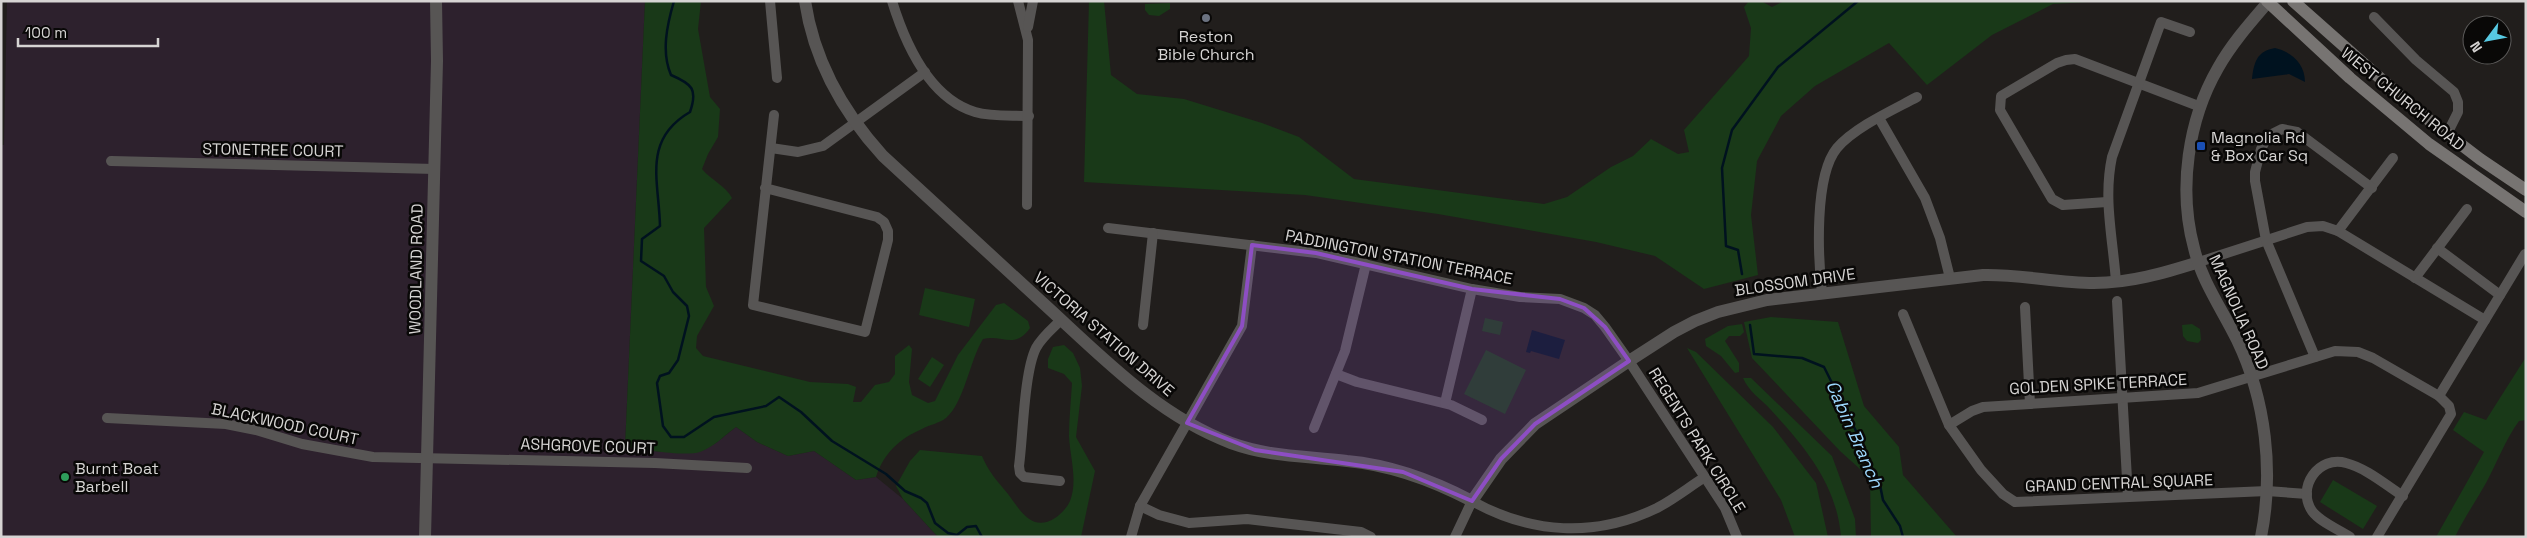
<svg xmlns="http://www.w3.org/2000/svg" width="2527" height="538" viewBox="0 0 2527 538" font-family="'Space Grotesk',sans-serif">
<rect width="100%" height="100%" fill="#211e1c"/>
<polygon fill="#2d212d" points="7,1 645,1 625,447 662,452 699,452 716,443 736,427 757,442 788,456 814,451 856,480 876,477 903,499 938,537 1,537 1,145 4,145"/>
<g fill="#193918">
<path d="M645 1H701L698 29 710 97 720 109 718 137 708 154 702 169C711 180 726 186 732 198L704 228 706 287 714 306 697 336 696 348 703 356 810 382 848 384 856 387 853 402H861L875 385 889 382 895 374V356L909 345 912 349 909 382 912 395 928 403 935 401 958 355 996 305 1004 303 1028 321 1030 328C1015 350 1002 334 983 339 970 360 964 403 946 418 940 423 929 425 922 429 899 439 884 453 876 477L856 480 814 451 788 456 757 442 736 427C725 435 714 447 700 452 685 457 642 449 625 447Z"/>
<polygon points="1089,1 1104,1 1111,75 1137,94 1184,99 1262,123 1299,137 1354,179 1544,204 1567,197 1611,167 1633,156 1651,139 1678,154 1689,152 1684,130 1749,56 1751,28 1744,7 1749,1 1761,1 1772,7 1784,1 2105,1 2053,4 1992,35 1927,85 1889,43 1815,86 1781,116 1757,161 1751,215 1758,275 1704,289 1655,256 1596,242 1438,214 1305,195 1084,182"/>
<polygon points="1170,3 1170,9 1159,16 1149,15 1145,10 1145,4"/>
<polygon points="925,288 975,299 969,327 919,315"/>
<polygon points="1771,317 1838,322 1864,406 1899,447 1903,475 1957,537 1871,537 1870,478 1840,451 1752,358 1744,322"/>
<polygon points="1485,318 1503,322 1500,335 1482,331"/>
<polygon points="1742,324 1744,332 1740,336 1729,336 1725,341 1739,363 1739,372 1735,373 1721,356 1706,346 1705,339 1728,326"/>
<polygon points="2192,324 2200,329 2201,340 2198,343 2187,341 2183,336 2182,325"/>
<path d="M1064 345 1073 353 1080 368 1082 386 1076 437 1095 471 1081 537H938L903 499 896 486 910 461 920 450 982 456C990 474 996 479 1008 494 1020 510 1032 533 1055 518 1060 515 1067 508 1070 501 1078 481 1070 457 1069 436 1069 419 1071 400 1072 383L1064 374 1048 368V359L1053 347Z"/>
<polygon points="1687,348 1696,352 1773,427 1816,483 1828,537 1795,537 1781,500"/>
<polygon points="1486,350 1526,370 1505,414 1464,394"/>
<polygon points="932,357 944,365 930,387 918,379"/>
<path d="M2526 357V420L2519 421C2505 440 2497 463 2486 483 2476 501 2464 518 2455 537H2436L2484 452 2453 430 2464 412 2486 420Z"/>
<path d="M1743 378H1751L1832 456 1855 519 1856 537H1841C1837 485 1805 447 1771 410 1761 399 1749 392 1743 378Z"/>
<polygon points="2333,480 2377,506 2363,529 2320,502"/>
</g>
<g fill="#00121f">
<path d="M2275 48C2292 52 2305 64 2305 82L2289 74 2252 79C2254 62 2257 51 2275 48Z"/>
<polygon points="1532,330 1565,340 1559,359 1531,351 1530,353 1526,352"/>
</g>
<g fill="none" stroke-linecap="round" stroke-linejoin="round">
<g stroke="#00121f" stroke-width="2.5">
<path d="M674 1C667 25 661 52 671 75 692 84 698 89 690 112 642 140 659 181 660 226L642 239 641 261 664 276 673 292 687 306 689 316 678 360 669 373 660 376 657 383 663 426 671 437H684L714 417 766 406 779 397 801 412 832 441 886 474 905 491 921 498 927 503 935 523 948 533 957 535 967 527 976 526 982 537"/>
<polyline points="1742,274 1738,250 1726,246 1722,168 1732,130 1778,67 1858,1"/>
<polyline points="1750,325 1754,354 1802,358 1824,367 1856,431 1864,454 1879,480 1883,500 1900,526 1903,537"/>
</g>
<g stroke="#575554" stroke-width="10">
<polyline points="770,1 777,78"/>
<path d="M892 1C905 43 929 98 975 112 992 117 1011 115 1029 116"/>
<polyline points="1018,1 1028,40 1027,205"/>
<polyline points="2374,17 2416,60 2454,92 2458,102 2458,112 2447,134"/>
<polyline points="1028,27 1033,1"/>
<polyline points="1879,118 1925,198 1940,238 1950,278"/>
<polyline points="771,148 798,152 823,146 925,72"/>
<polyline points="111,161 435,169"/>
<polyline points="765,188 877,217 884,222 888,231 888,240 865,332 753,305 774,115"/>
<polyline points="2107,202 2063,205 2052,199 2000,110 2001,96 2057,63 2066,60 2075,59 2201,107"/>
<polyline points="1108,228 1316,253 1472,289 1520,297 1560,299 1584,308 1595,315 1605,327 1629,361 1725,508 1737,537"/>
<polyline points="2338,231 2393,158"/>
<polyline points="2437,248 2500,295"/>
<polyline points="2199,262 2307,227 2323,226 2338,231 2485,320"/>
<polyline points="2415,278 2467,209"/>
<path d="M2116 282C2113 239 2103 199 2112 157L2161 22 2190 32"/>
<path d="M1822 293C1818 257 1814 176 1837 148 1855 127 1893 110 1917 97"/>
<polyline points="2117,301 2128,497"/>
<polyline points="2025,307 2030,404"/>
<polyline points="1903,314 1949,425 1981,470 2003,494 2015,502 2267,491 2307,494"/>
<polyline points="1143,325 1153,233"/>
<polyline points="2315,357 2266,240 2255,181 2255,172 2261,149 2268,136 2282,129 2297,132 2372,188"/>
<polyline points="1336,374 1357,382 1451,405 1482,420"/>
<polyline points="2439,396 2525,254"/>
<polyline points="1445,403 1472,289"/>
<polyline points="107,418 226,424 256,430 302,444 373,457 655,463 747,468"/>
<polyline points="1949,425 1972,411 1983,407 2198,393 2335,351 2358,352 2373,358 2439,396 2449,406 2451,414 2377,537"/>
<polyline points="1314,428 1345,351 1366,264"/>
<path d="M1060 481 1024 477 1020 473 1019 466C1023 437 1024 372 1036 348 1042 337 1052 329 1061 320"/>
<polyline points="1140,506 1159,515 1189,523 1247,519 1361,532 1371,537"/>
<polyline points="1131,537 1140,506 1242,326 1252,245"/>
<path d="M1455 537 1472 501C1531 534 1595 538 1657 508 1674 499 1689 487 1705 477"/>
<path d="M2350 537C2338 529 2320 522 2312 511 2296 487 2319 455 2346 463 2366 468 2386 485 2403 496"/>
</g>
<g stroke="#575554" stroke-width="12">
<path d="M805 1C814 61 842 111 883 156 937 205 990 255 1044 304 1101 356 1158 416 1231 443 1269 457 1307 456 1347 461 1391 465 1432 480 1472 501L1501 459 1535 424 1629 361 1674 332 1695 321 1718 312 1767 300 1983 275C2020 274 2057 283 2094 283 2130 283 2164 273 2199 262"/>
<polyline points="425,537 437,61 436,1"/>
<path d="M2261 537C2274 472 2266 400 2237 340 2222 309 2202 282 2194 248 2178 189 2188 120 2218 68 2232 43 2251 22 2269 1"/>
</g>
<g stroke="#777472" stroke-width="12">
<polyline points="2267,1 2350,78 2429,144 2526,212"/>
<polyline points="2293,1 2416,110 2480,159 2526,190"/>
</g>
</g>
<path fill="#8d4ec3" fill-opacity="0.2" stroke="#8d4ec3" stroke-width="4" stroke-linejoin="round" d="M1252 245 1316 253 1472 289 1560 299 1584 308 1605 327 1629 361 1535 424 1501 459 1472 501 1403 472 1255 450 1187 423 1242 326Z"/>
<circle fill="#6b7280" stroke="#090807" stroke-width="2" cx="1206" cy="18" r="5"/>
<rect fill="#1a4fb4" stroke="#090807" stroke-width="2" x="2196" y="141" width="10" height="10" rx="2.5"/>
<circle fill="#2e9e5b" stroke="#090807" stroke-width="2" cx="65" cy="477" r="5"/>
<g text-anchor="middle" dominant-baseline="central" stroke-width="5" stroke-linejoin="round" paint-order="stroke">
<g font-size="16" fill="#d6d4d3" stroke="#090807" text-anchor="start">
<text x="1206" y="36" text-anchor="middle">Reston<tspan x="1206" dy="18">Bible Church</tspan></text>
<text x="2211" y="137">Magnolia Rd<tspan x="2211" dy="18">&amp; Box Car Sq</tspan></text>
<text x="75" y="468">Burnt Boat<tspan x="75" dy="18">Barbell</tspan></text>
</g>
<g font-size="16" fill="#d6d4d3" stroke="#090807">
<text transform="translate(2403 99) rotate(39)">WEST CHURCH ROAD</text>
<text transform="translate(273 150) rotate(1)">STONETREE COURT</text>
<text transform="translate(1399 257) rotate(11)">PADDINGTON STATION TERRACE</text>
<text transform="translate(416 269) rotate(-89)">WOODLAND ROAD</text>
<text transform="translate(1795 282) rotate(-8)">BLOSSOM DRIVE</text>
<text transform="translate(2239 312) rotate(66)">MAGNOLIA ROAD</text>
<text transform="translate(1104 334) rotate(41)">VICTORIA STATION DRIVE</text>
<text transform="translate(2098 384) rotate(-3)">GOLDEN SPIKE TERRACE</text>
<text transform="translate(285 424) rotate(12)">BLACKWOOD COURT</text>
<text transform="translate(1697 440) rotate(58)">REGENTS PARK CIRCLE</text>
<text transform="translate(588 446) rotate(2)">ASHGROVE COURT</text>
<text transform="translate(2119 483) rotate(-2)">GRAND CENTRAL SQUARE</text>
</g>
<g font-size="18" font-style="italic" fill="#9dd8fd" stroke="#090807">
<text transform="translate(1855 434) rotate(66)">Cabin Branch</text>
</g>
</g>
<rect width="2527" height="538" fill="none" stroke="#d6d4d3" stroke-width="5"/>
<g transform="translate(2487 40) rotate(238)"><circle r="24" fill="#090807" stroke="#5b5a59"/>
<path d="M0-4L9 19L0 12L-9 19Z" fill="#57c9e2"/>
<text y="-8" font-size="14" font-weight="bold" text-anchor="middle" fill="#d6d4d3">N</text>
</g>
<path d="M18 38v8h140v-8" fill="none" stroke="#d6d4d3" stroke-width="2.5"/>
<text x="25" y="38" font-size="15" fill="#d6d4d3" stroke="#090807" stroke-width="4" paint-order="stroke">100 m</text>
</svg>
